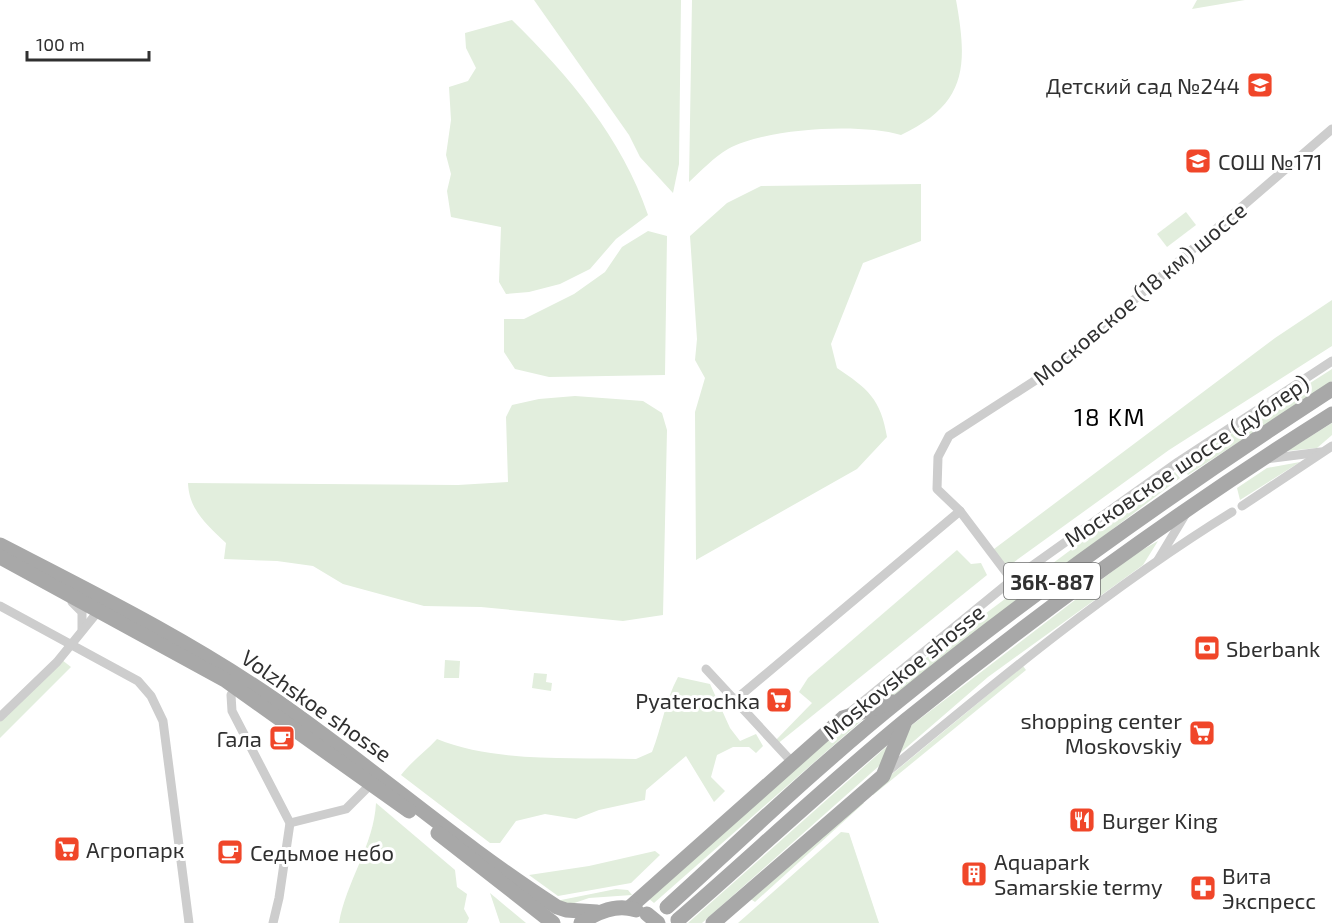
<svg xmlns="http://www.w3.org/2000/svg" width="1332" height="923" viewBox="0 0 1332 923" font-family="'Exo 2',sans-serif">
<rect width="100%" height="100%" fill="#fff"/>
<g fill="#e2eedd">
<polygon points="534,0 681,0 679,164 673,193 640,157 629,135"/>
<path d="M692 0H956C968 66 967 104 901 135 859 123 767 128 728 149 714 157 701 171 689 182Z"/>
<polygon points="1197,0 1245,0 1192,9"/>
<path d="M512 20C569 76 622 138 648 215L616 239 590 269 560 284 529 292 506 294 499 282 501 227 451 217 447 191 451 174 446 155 451 120 449 87 468 81 476 68 466 48 465 33Z"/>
<path d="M921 184V241L863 263 831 344 837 368C867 388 881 399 887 437L857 469 696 560 695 412 705 378 695 360 697 339 690 236 727 203 761 186Z"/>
<polygon points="1186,212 1196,225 1167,247 1157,234"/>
<polygon points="648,231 667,236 665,375 549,377 515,369 504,352 504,319 524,319 574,294 605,272 622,247"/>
<polygon points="1332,300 1332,346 1169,450 1003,570 990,552 1275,338"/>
<polygon points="1332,369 1332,381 1188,475 1181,466"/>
<path d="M575 396 643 401 662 413 667 430 663 615 623 621 481 607 424 606 343 584 313 566 277 561 224 559 226 543C207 525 189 510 188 483L458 485 508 482 506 417 512 405 539 399Z"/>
<polygon points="1332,423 1332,435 1317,448 1287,451"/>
<polygon points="1300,462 1240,500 1237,488 1267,468"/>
<polygon points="1175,472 1180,478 889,699 855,711"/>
<polygon points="1158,541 1143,565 988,677 892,760 908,728 1135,554"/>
<polygon points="957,550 971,564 981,563 987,575 776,745 774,742 812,703 799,692 808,678"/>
<polygon points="62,660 71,667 0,738 0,720"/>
<polygon points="445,660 460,661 459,678 444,678"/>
<polygon points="1023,666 1026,670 878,791 873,795 869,793"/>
<polygon points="534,673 547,674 546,682 552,683 551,691 532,688"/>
<path d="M678 677 710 684 730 728 740 741 756 734 763 746 756 753 749 747H733L717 755 711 777 725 791 714 802 686 756 646 790 645 800 599 810 576 819 545 814 516 821 500 843H490L401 775C412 761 425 752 437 739 496 763 573 757 636 759L652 752C662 727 665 701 678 677Z"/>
<polygon points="868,715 654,903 648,898 847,722"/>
<polygon points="894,740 888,758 702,923 688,923"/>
<polygon points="860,802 864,803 755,902 749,898"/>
<path d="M376 803 455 870 457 887 467 894 464 909 469 918 467 923H339C346 882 374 845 376 803Z"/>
<polygon points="841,832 849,833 879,923 738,923"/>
<polygon points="655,851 660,855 631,883 558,896 529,875 589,866"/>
<polygon points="616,889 628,890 632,895 589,898 560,908 556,901"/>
<polygon points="490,893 526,923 500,923"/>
</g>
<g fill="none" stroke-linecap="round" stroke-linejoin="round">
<g stroke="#cdcdcd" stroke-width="9">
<polyline points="1266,459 1321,452"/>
<polyline points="1242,506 1332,446"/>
<polyline points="1158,560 1185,515"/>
<polyline points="1012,580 960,511 937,489 938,457 949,436 1056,367 1332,129"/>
<polyline points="72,602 82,612 82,629"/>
<polyline points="0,606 138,681 151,696 163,721 189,923"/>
<polyline points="706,669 792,762"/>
<polyline points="236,687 231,695 232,711 290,823 279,898 273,923"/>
<polyline points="735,700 960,511"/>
<polyline points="849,713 1012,580 1178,462 1332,361"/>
<polyline points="0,717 57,662 100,609"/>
<path d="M887 772C998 680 1109 588 1232 512"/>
<polyline points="290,823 346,809 371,784"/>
</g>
<g stroke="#a8a8a8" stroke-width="15">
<path d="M0 545C95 594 190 641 278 702 373 768 460 845 557 907L566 910 597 912"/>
<polyline points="0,557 225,680 409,811"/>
<polyline points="438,833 553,923"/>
<path d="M667 907C744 837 820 764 901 699 1039 587 1183 486 1332 389"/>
<polyline points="629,908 843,718 893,702"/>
<path d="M678 920C754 854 828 784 906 720 1042 610 1184 507 1332 414"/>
<path d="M581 923C597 912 616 903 636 910"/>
<polyline points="713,923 883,776 904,724"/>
</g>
<polyline stroke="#a8a8a8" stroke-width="15" points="647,914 658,923"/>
</g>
<defs>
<symbol id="school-square" viewBox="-11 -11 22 22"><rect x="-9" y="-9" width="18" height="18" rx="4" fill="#f04629" stroke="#fff"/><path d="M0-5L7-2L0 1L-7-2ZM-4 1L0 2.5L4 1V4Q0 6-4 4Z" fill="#fff"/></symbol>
<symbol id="bank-square" viewBox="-11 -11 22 22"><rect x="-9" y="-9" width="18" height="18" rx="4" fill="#f04629" stroke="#fff"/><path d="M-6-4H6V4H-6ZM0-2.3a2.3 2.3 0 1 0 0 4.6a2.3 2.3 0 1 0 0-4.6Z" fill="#fff"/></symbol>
<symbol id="supermarket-square" viewBox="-11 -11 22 22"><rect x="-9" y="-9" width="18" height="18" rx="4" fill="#f04629" stroke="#fff"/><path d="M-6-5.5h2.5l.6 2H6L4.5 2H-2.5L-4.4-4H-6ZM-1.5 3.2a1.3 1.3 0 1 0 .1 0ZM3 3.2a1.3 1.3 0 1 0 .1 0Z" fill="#fff"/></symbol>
<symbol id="cafe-square" viewBox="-11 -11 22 22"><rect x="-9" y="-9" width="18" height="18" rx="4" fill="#f04629" stroke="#fff"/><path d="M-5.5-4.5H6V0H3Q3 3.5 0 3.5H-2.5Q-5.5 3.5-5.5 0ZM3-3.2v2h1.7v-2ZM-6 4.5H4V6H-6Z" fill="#fff"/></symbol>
<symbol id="restaurant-square" viewBox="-11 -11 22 22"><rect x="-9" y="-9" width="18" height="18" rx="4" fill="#f04629" stroke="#fff"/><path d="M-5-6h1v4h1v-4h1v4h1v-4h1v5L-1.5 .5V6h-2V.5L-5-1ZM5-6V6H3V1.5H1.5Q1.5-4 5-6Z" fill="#fff"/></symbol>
<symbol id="building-square" viewBox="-11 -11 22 22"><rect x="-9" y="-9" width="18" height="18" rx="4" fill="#f04629" stroke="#fff"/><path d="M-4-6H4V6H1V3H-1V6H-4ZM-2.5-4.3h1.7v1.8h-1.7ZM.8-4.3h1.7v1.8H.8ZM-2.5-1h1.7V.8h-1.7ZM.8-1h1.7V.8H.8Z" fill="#fff"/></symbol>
<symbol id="pharmacy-square" viewBox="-11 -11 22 22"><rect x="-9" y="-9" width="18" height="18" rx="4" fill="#f04629" stroke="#fff"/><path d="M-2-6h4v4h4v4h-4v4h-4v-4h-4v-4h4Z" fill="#fff"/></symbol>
</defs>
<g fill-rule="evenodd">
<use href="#school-square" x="1245" y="70" width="30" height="30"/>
<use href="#school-square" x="1183" y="146" width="30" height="30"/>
<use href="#bank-square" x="1192" y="633" width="30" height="30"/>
<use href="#supermarket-square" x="764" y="685" width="30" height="30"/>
<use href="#supermarket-square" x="1187" y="718" width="30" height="30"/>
<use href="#cafe-square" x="267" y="723" width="30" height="30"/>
<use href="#restaurant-square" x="1067" y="805" width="30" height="30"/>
<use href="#supermarket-square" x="52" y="834" width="30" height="30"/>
<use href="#cafe-square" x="215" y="837" width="30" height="30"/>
<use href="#building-square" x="959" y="859" width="30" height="30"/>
<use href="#pharmacy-square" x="1188" y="873" width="30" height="30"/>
</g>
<g text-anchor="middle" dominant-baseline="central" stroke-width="6" stroke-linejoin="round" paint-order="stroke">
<rect fill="#fff" stroke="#6e6e6e" stroke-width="1.5" x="1004" y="563" width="96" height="36" rx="4.5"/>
<g font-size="21" font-weight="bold" fill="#303030">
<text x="1052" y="581">36К-887</text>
</g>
<g font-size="22" fill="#303030" stroke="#fff" text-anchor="start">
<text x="1240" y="85" text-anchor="end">Детский сад №244</text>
<text x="1218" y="161">СОШ №171</text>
<text x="1226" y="648">Sberbank</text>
<text x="760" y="700" text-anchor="end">Pyaterochka</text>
<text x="1182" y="720" text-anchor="end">shopping center<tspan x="1182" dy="25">Moskovskiy</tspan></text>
<text x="262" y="738" text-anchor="end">Гала</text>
<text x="1102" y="820">Burger King</text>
<text x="86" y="849">Агропарк</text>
<text x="250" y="852">Седьмое небо</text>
<text x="994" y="861">Aquapark<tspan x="994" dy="25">Samarskie termy</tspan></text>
<text x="1222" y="875">Вита<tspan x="1222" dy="25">Экспресс</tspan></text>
</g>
<g font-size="22" fill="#303030" stroke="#fff">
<text transform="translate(1139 293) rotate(-40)">Московское (18 км) шоссе</text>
<text transform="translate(1186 460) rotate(-34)">Московское шоссе (дублер)</text>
<text transform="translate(903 671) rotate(-39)">Moskovskoe shosse</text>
<text transform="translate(317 705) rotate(35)">Volzhskoe shosse</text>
</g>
<g font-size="24" letter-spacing="1.5" fill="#000" stroke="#fff">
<text x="1110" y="416">18 KM</text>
</g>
</g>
<path d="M27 51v9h122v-9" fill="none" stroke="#303030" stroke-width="3"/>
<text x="36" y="51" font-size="18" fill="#303030" stroke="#ffffff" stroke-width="4.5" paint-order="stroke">100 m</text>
</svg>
